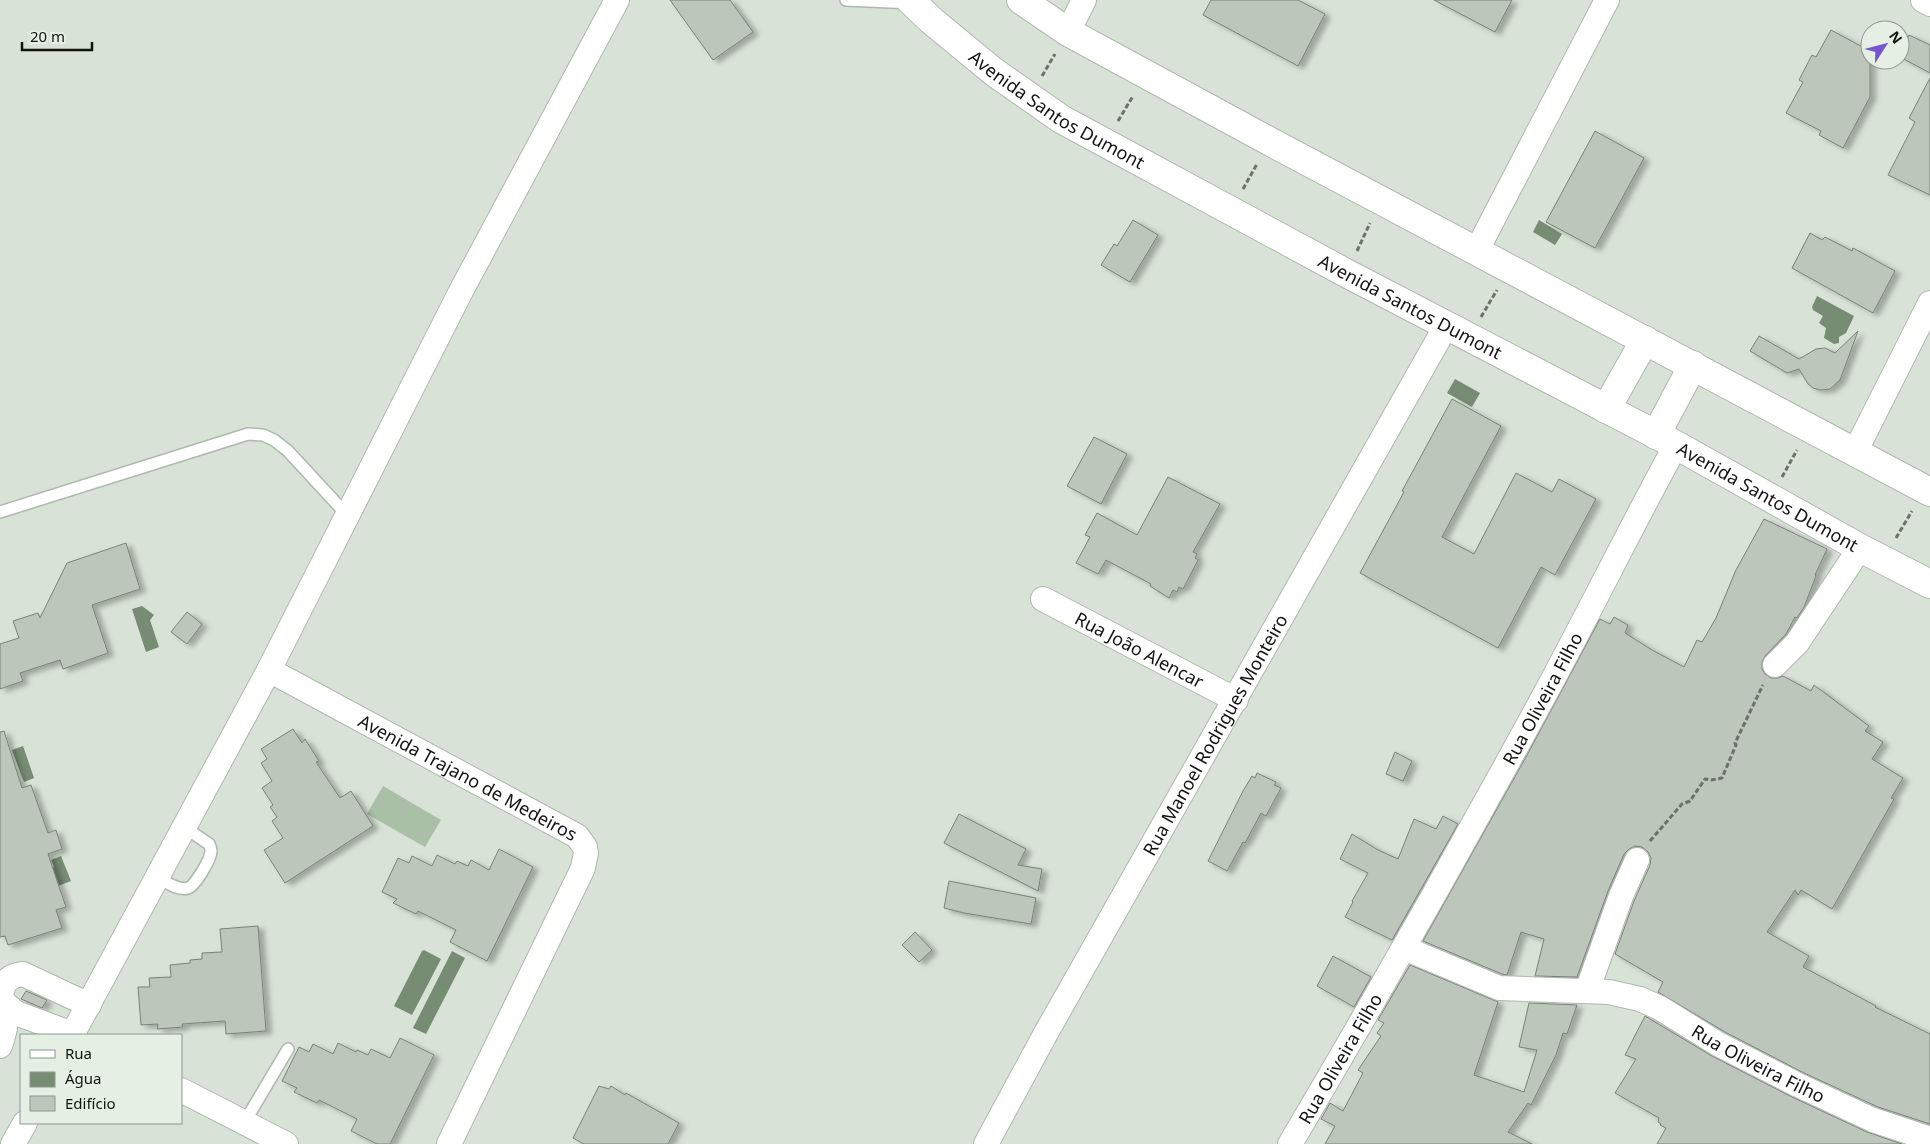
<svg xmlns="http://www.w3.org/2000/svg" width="1930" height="1144" viewBox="0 0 1930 1144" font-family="'Noto Sans',sans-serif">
<defs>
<filter id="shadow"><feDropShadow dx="5.5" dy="3" stdDeviation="2.5" flood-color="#0004"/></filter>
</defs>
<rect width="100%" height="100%" fill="#d8e2d6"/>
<polygon fill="#a9bfa6" points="383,786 441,820 425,847 367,814"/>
<g fill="#768c73">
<polygon points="1539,220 1562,234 1555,245 1533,232"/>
<polygon points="1817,296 1854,316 1846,333 1839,337 1839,343 1834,344 1824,338 1826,328 1819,323 1823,316 1813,310 1812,307"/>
<polygon points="1455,379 1480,393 1472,407 1447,393"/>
<polygon points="142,606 154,615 150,620 159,647 146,652 132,609"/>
<polygon points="23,746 34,778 24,782 12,750"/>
<polygon points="61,856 71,881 58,886 44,871 54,867 51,860"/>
<polygon points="424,950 441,959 412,1015 394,1006 422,951"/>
<polygon points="452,951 465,958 426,1034 413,1028"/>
</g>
<g fill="#bcc6bb" stroke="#788277" filter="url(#shadow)">
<polygon points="670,0 730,0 753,32 713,60"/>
<polygon points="1211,0 1298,0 1325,14 1298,66 1203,15"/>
<polygon points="1434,0 1512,0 1495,32"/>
<polygon points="1831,30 1870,51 1870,97 1843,148 1819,135 1821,131 1786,113 1803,82 1799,80 1812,55 1816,57"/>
<polygon points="1909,35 1930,45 1930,73 1900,57 1900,53"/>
<polygon points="1930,78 1930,195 1888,175 1915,122 1909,118"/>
<polygon points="1595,131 1644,158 1595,248 1546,222"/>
<polygon points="1133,220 1158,235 1130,282 1101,265 1114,244 1117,246"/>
<polygon points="1810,233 1822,240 1825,237 1852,251 1853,248 1895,271 1873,313 1792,268"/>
<polygon points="1858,331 1840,380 1830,389 1820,390 1813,388 1808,384 1799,369 1787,373 1750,351 1759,336 1799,359 1816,349 1825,348 1835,353"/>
<polygon points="1452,399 1501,426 1442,537 1474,554 1516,473 1552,492 1559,479 1596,499 1555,575 1541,567 1498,648 1360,573 1404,492 1402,491"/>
<polygon points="1094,437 1127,454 1101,504 1067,486"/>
<polygon points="1168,477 1220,504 1193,552 1197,554 1195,558 1198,560 1183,589 1179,587 1177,592 1173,590 1169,598 1150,586 1151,584 1106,560 1098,574 1076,563 1090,537 1085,535 1097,513 1137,535"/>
<polygon points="1764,519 1827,549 1815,575 1816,576 1804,607 1797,618 1795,617 1786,634 1765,656 1762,662 1762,669 1765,674 1771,678 1778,678 1783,676 1811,691 1814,685 1869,726 1865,731 1883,742 1872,759 1903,778 1891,798 1894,799 1832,909 1801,890 1798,895 1795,890 1767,932 1809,956 1803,967 1876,1006 1875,1007 1930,1034 1930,1124 1878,1107 1804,1073 1725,1032 1658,992 1663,982 1615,954 1634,901 1650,865 1651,858 1648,852 1642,847 1635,846 1629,849 1624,854 1608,891 1577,977 1535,976 1544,939 1521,932 1507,975 1502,974 1423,941 1526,757 1600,619 1610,624 1614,617 1628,625 1625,633 1652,650 1684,667 1697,640 1702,642 1716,618 1736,570"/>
<polygon points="126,543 140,589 92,605 108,653 63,669 60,660 20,673 23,681 0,689 0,644 19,638 13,621 38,613 40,618 67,563"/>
<polygon points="187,612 202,624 187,644 171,632"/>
<polygon points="293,729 302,743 305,739 319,761 316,762 340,798 351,791 373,826 285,883 264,850 283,838 272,821 277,817 270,807 273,805 262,788 272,781 261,763 267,759 261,749"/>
<polygon points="4,731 22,788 31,785 48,833 56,830 62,849 48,854 66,907 56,910 62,928 8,945 5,936 0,937 0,732"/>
<polygon points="1395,752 1412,761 1403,781 1386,774"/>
<polygon points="1257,773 1276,782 1274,785 1281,788 1266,816 1261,813 1245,843 1243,842 1227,871 1208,861 1243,791 1252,776 1255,778"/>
<polygon points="959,814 1026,849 1018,865 1042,869 1038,891 944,843"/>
<polygon points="1443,816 1458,824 1392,940 1345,917 1353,902 1352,901 1368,873 1340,859 1352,834 1378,850 1398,859 1414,819 1436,829"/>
<polygon points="499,849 533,867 487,961 450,942 456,930 418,911 416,914 393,903 397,899 382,892 398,858 409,863 412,856 432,866 437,855 455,864 457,861 468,866 471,860 489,870"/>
<polygon points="949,881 1036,898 1031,924 964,913 944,908"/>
<polygon points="258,926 266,1031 226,1034 225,1021 182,1024 183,1027 157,1029 158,1024 141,1025 138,987 150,987 149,978 171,977 170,965 190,963 190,960 202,959 202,953 222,952 220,929"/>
<polygon points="915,932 932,950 919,962 902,945"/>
<polygon points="1333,956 1371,977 1354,1007 1317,986"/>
<polygon points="1410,965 1498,1002 1474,1075 1524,1092 1537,1050 1519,1047 1529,1003 1577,1005 1567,1034 1563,1033 1556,1055 1531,1105 1528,1103 1508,1132 1532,1144 1325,1144 1335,1126 1321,1119 1330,1103 1343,1111 1363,1073 1358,1070 1381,1036 1377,1033 1384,1023 1378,1020"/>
<polygon points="26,991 47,1000 42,1008 21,999"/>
<polygon points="1645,1016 1712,1056 1792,1097 1867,1132 1902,1144 1657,1144 1666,1128 1660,1125 1661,1124 1658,1122 1659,1118 1615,1093 1636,1059 1625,1055"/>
<polygon points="400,1038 434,1055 390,1144 377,1144 351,1131 357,1119 319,1100 317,1103 294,1092 297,1088 282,1081 299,1047 309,1052 313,1044 333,1054 338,1043 356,1052 357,1050 368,1055 371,1049 390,1058"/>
<polygon points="599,1086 609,1089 611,1086 625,1095 626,1093 679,1123 668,1144 584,1144 573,1138"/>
</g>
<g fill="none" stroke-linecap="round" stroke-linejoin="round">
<defs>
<g id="service">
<polyline points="846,0 912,3"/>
<polyline points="0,512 248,434 263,435 274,440 288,451 348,516"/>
<path d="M157 877C166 882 178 891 188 888 195 886 211 859 211 851 211 849 210 846 209 844L184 827"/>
<polyline points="244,1123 288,1049"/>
</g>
<g id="minor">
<polyline points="1923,0 1930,4"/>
<polyline points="1068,32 1084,0"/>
<polyline points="1477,250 1607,0"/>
<polyline points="1855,452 1930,303"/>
<path id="s1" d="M1043 599 1236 700"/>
<polyline points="1775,665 1797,643 1860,548"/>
<path id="s2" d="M269 670 577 836 585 847 586 853 583 868 449 1144"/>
<path id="s3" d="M1404 948 1499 988 1609 992 1640 999 1660 1008 1718 1044 1798 1085 1873 1120 1930 1139"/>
<polyline points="1587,991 1621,896 1637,860"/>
<path d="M0 997C8 1017 7 1026 0 1046"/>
<polyline points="72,1035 269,670 461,291 617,0"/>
<path d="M75 1035 16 1013 1 1000C1 984 7 976 23 974L89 1005"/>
<polyline points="181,1090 286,1144"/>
<polyline points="13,1144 25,1123"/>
<path id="s4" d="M986 1144 1046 1033 1446 326"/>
<path id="s5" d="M1290 1144C1378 995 1463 845 1545 694 1590 611 1631 527 1676 445"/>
</g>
<g id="primary">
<path id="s6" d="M910 0 932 21 994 72 1061 119 1346 273 1676 445 1860 548 1930 584"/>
<polyline points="1021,0 1068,32 1269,141 1930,492"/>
<polyline points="1606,409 1645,340"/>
<polyline points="1656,435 1693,365"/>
</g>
</defs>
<use href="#service" stroke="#aeb8ad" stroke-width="14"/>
<use href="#minor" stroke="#aeb8ad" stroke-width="26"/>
<use href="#primary" stroke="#aeb8ad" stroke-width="30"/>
<g stroke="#6c726a" stroke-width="3" stroke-dasharray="5 2.5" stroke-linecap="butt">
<polyline points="1042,76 1055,54"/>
<polyline points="1118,121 1133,96"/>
<polyline points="1243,189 1257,164"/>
<polyline points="1357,251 1370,223"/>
<polyline points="1481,317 1497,290"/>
<polyline points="1782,477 1797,450"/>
<polyline points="1896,538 1912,511"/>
<polyline points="1650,841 1682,804 1690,801 1705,779 1711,780 1722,778 1736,745 1735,743 1763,685"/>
</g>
<use href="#service" stroke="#fff" stroke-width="11"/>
<use href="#minor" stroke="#fff" stroke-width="24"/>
<use href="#primary" stroke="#fff" stroke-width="28"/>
</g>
<g text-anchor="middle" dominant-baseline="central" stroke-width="5" stroke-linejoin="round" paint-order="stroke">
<g font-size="18" fill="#111410" stroke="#e5efe4">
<text stroke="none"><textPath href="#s6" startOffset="184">Avenida Santos Dumont</textPath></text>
<text stroke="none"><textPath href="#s6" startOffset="589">Avenida Santos Dumont</textPath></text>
<text stroke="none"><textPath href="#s6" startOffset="994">Avenida Santos Dumont</textPath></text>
<text stroke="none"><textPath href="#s1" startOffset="109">Rua João Alencar</textPath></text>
<text stroke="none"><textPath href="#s5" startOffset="512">Rua Oliveira Filho</textPath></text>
<text stroke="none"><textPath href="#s4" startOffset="469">Rua Manoel Rodrigues Monteiro</textPath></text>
<text stroke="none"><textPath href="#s2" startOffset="226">Avenida Trajano de Medeiros</textPath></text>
<text stroke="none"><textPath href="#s5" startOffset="99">Rua Oliveira Filho</textPath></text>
<text stroke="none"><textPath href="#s3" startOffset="380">Rua Oliveira Filho</textPath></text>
</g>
</g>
<rect x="20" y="1034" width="162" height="90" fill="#e5efe4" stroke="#90978f"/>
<rect x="30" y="1050" width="25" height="8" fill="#ffffff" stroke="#90978f"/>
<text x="65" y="1059" font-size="15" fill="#111410">Rua</text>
<rect x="30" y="1072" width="25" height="15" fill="#768c73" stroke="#90978f"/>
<text x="65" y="1084" font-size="15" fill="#111410">Água</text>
<rect x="30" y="1096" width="25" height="15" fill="#bcc6bb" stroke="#90978f"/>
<text x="65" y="1109" font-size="15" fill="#111410">Edifício</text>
<g transform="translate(1885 45) rotate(54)"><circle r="24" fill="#e5efe4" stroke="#90978f"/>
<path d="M0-4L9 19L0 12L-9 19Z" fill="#7655cf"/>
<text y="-8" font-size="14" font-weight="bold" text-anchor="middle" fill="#111410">N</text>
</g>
<path d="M22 42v8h70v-8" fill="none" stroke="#111410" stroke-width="2.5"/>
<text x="30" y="42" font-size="15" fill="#111410" stroke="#e5efe4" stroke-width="4" paint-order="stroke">20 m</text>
</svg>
